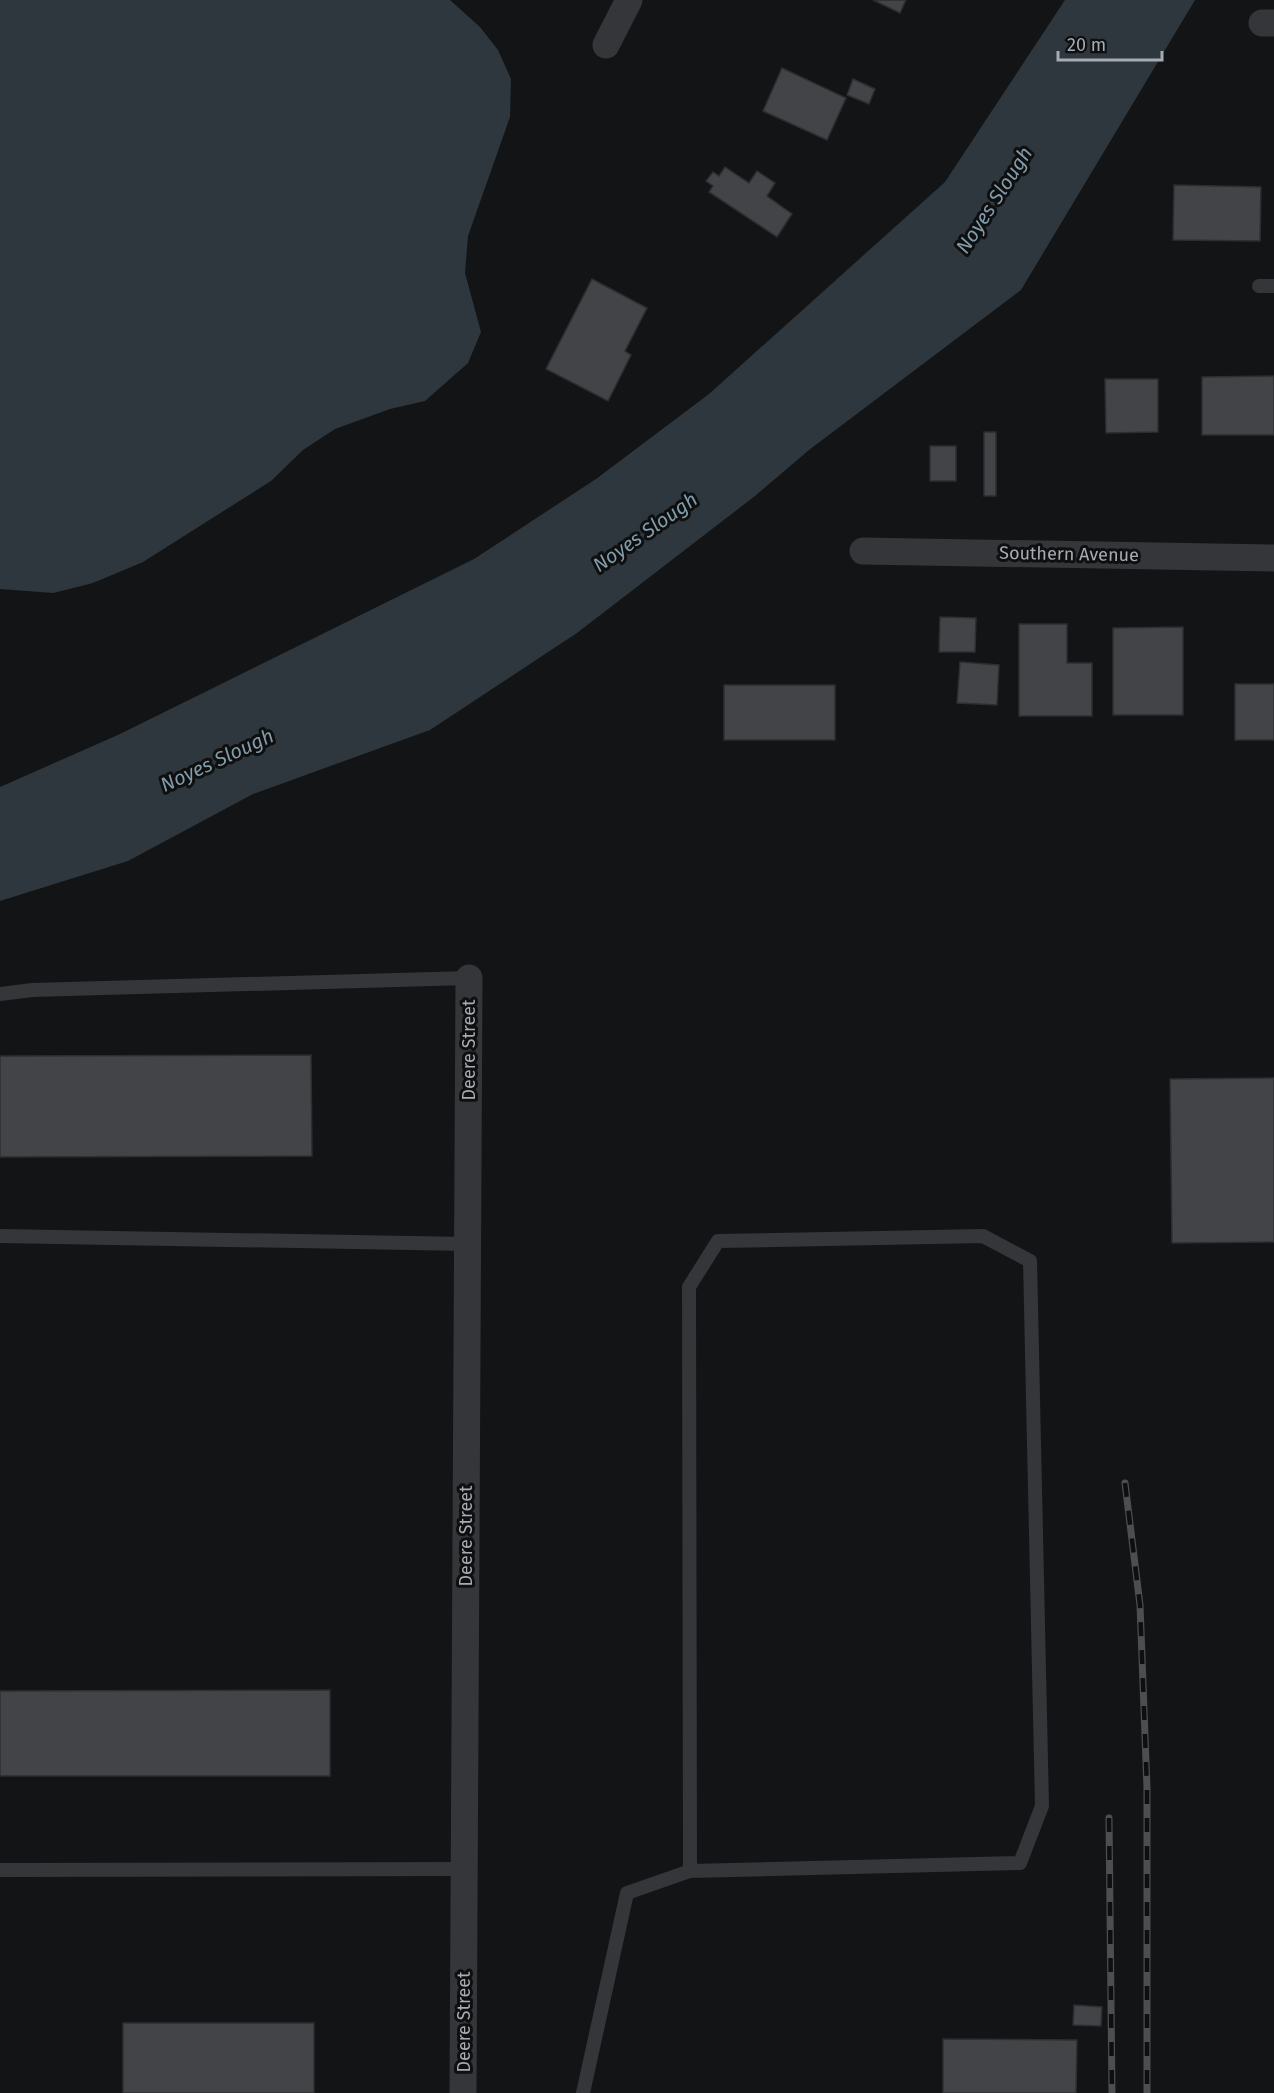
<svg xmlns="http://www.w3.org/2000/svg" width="1274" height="2093" viewBox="0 0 1274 2093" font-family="'Fira Sans',sans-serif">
<rect width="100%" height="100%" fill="#131415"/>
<g fill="#2e373d">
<polygon points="0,0 450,0 480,27 498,50 511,79 510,117 468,236 465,273 481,332 468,363 425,401 390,409 335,429 303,450 271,481 143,562 93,583 53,593 0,589"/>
<polygon points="1065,0 1195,0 1021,290 809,450 755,496 577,633 430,730 253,794 128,861 0,901 0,787 120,734 474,559 596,479 709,394 945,182"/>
</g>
<g fill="#434448" stroke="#2e2e31" stroke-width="1.5">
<polygon points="873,0 906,0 900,13"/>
<polygon points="782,68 846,98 827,140 763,111"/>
<polygon points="853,79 875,89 869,104 847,95"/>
<polygon points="725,167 749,183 757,171 775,183 767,196 792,214 777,237 709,192 713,186 706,181 713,172 719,176"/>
<polygon points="1174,185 1261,187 1260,241 1173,240"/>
<polygon points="592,279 647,308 625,351 631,355 608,401 546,369"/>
<polygon points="1274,376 1274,435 1202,435 1202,377"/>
<polygon points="1105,379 1158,379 1158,432 1106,433"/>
<rect x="984" y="432" width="12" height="64"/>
<rect x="930" y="446" width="26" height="35"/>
<polygon points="940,617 976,618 975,652 939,652"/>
<polygon points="1019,624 1067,624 1067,663 1092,663 1092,716 1019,716"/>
<polygon points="1183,627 1183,715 1113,715 1113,628"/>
<polygon points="960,662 999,665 997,705 957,703"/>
<rect x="1235" y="684" width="39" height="56"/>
<rect x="724" y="685" width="111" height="55"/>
<polygon points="311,1055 312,1156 0,1157 0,1056"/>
<polygon points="1274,1078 1274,1242 1172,1243 1170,1079"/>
<polygon points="330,1690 330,1776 0,1776 0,1691"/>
<polygon points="1074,2005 1102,2007 1101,2026 1073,2025"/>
<rect x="123" y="2023" width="191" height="70"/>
<polygon points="943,2039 1077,2040 1076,2093 943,2093"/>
</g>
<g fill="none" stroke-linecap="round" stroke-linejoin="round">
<g stroke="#35363a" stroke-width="14">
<polyline points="1259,286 1274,286"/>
<polyline points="0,994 32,990 469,978"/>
<polyline points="0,1236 468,1244"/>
<polyline points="0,1870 465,1869"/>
<polyline points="583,2093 627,1893 690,1871 1020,1863 1042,1806 1030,1261 983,1236 718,1241 689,1287 690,1871"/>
</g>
<g stroke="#35363a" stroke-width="27">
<polyline points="1262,23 1274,23"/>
<polyline points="606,45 629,0"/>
<polyline points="863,551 1274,558"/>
<polyline points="463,2093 469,978"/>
</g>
<defs>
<g id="rail">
<polyline points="1125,1483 1140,1605 1147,1788 1147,2093"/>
<polyline points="1109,1818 1112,2093"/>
</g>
</defs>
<use href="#rail" stroke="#4c4e52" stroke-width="7"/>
<use href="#rail" stroke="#0f0f10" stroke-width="4.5" stroke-dasharray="14" stroke-linecap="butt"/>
</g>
<g text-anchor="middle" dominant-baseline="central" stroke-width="6" stroke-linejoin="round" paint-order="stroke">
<g font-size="18" fill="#a6acb4" stroke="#0f0f10">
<text transform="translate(1069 554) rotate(1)">Southern Avenue</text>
<text transform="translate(469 1050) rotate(-90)">Deere Street</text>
<text transform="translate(466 1536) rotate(-90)">Deere Street</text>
<text transform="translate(464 2022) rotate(-90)">Deere Street</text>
</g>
<g font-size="20" font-style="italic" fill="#809dac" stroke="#0f0f10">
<text transform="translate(994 200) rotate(-57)">Noyes Slough</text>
<text transform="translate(645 532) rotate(-35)">Noyes Slough</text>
<text transform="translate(217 760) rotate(-25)">Noyes Slough</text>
</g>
</g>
<path d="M1058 51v9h104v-9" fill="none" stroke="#a6acb4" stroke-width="3"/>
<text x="1067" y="51" font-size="18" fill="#a6acb4" stroke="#0f0f10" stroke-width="4.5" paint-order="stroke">20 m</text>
</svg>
